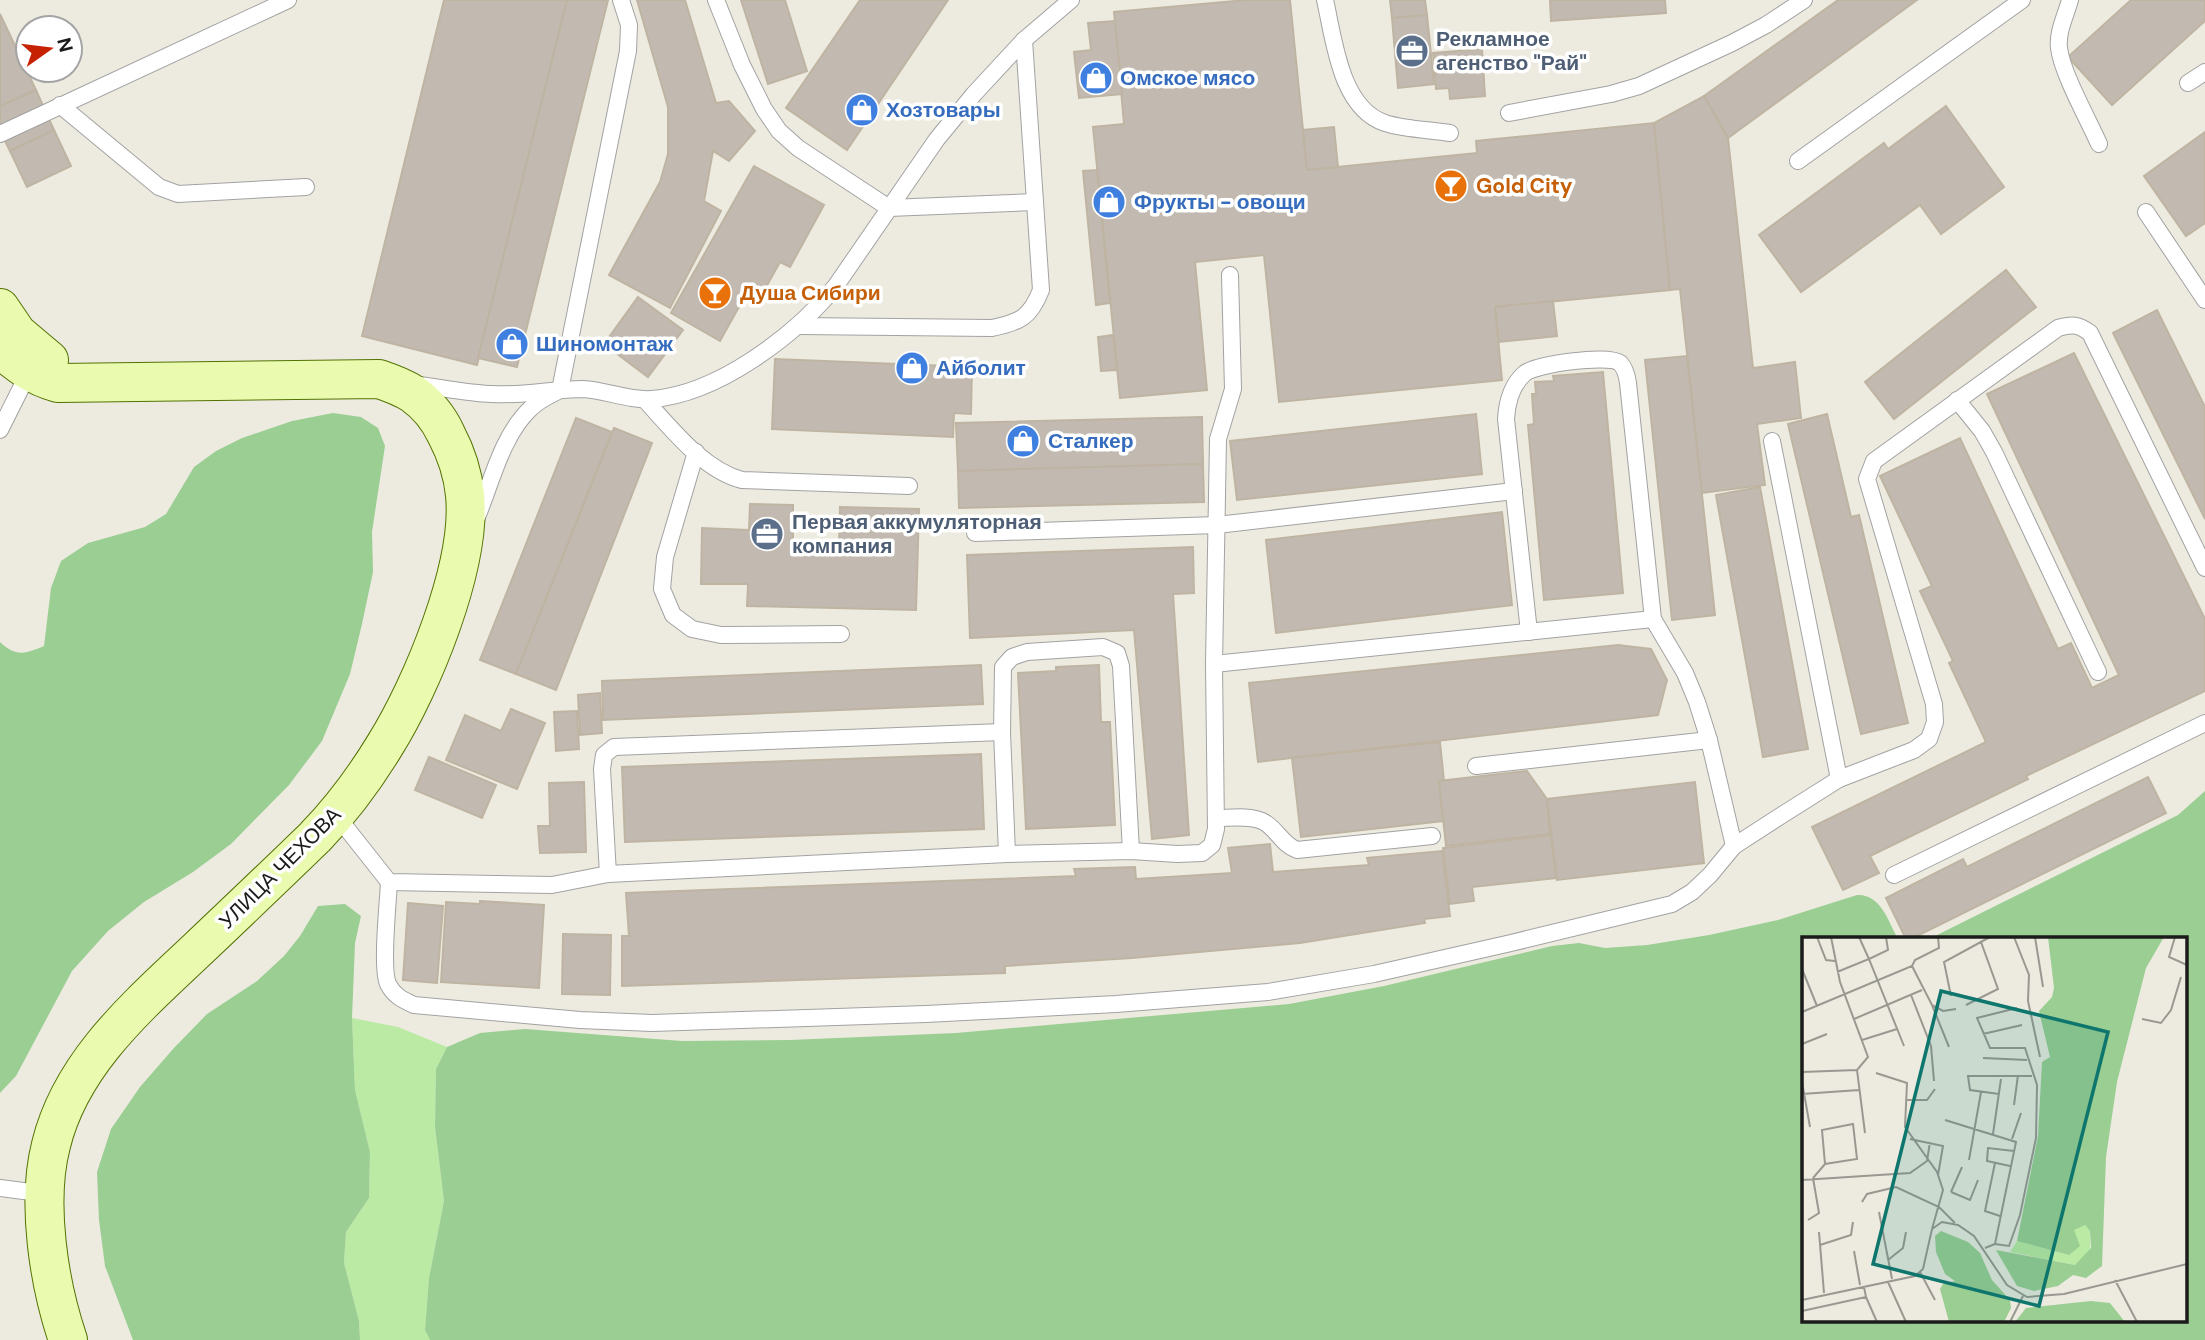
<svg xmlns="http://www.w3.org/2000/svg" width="2205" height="1340" viewBox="0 0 2205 1340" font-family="'DM Sans',sans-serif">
<rect width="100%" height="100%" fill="#edebe0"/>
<polygon fill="#baeaa3" points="352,1018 398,1027 447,1047 436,1069 435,1127 444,1201 429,1278 425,1330 430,1340 360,1340 359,1321 344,1263 346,1232 369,1198 370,1152 355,1090"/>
<g fill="#9bce93">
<path d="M333 413 361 417 378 428 385 446 372 532 373 572 362 624 350 674 322 741 289 785 231 844 193 872 144 902 108 931 72 971 16 1076 0 1093V642C16 657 25 654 44 646L51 588 61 561 88 543 145 527 166 514 194 467 216 451 242 438 292 421Z"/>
<path d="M2205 791V1340H430L425 1330 429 1278 444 1201 435 1127 436 1069 447 1047 480 1033 525 1029 682 1041 790 1040 956 1033 1289 1004 1384 986 1552 946 1579 943 1605 948 1647 945 1709 935 1778 920 1857 895C1881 894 1888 921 1898 939H1804V1321H2186V939H1929L2178 815Z"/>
<polygon points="345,904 361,916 355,943 352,1018 355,1090 370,1152 369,1198 346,1232 344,1263 359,1321 360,1340 133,1340 105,1266 99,1220 97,1172 111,1129 140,1087 173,1049 207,1014 257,981 284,956 300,936 318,906"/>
</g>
<g fill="#c2bab0" stroke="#bfb4a2" stroke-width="2">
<polygon points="444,0 567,0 477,365 362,336"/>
<polygon points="567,0 608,0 517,367 478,358"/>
<polygon points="637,0 685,0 716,103 729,101 755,131 729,161 713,151 704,201 721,211 670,308 609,275 660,182 668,154 668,107"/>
<polygon points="741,0 785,0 807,71 768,84"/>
<polygon points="860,0 948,0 847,150 786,108"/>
<polygon points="1246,0 1290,0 1307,170 1477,153 1476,141 1654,123 1670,290 1495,307 1502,380 1279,402 1264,255 1195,262 1207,390 1120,398 1093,127 1124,124 1114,12"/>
<polygon points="1390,0 1425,0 1427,15 1392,18"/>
<polygon points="1550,0 1665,0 1666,13 1551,21"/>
<polygon points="1838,0 1917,0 1728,138 1704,96"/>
<polygon points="2131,0 2205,0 2205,21 2112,105 2068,57"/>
<polygon points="0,14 36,90 0,106"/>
<polygon points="1427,15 1434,84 1398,88 1392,18"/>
<polygon points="1115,21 1122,94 1079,98 1074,52 1091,50 1088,23"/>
<polygon points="1482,49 1485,96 1450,99 1449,88 1436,89 1433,53"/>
<polygon points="36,90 54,130 10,151 0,131 0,106"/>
<polygon points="1704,96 1728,138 1753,368 1795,362 1801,418 1757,424 1765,485 1702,493 1680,289 1670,290 1654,123"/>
<polygon points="1946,106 2004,187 1941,234 1920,205 1801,292 1759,235 1884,143 1888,149"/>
<polygon points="1334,127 1338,167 1307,170 1303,130"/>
<polygon points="54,130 71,166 27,187 10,151"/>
<polygon points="2205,132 2205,223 2186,236 2144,176"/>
<polygon points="754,166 824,205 790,267 780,262 761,296 749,289 720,341 671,313"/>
<polygon points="1097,170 1110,303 1096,305 1083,171"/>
<polygon points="2006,270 2036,307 1894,419 1865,382"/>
<polygon points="638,297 683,330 648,377 604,344"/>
<polygon points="1553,301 1557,336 1499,342 1495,307"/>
<polygon points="2157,310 2205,407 2205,519 2113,333"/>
<polygon points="1113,335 1117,370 1101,371 1098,337"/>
<polygon points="2074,353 2205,619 2205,691 2026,776 2028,779 1870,856 1879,873 1843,890 1812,827 1986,742 1949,663 1953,661 1920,591 1932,586 1880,476 1960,438 2058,649 2071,643 2092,688 2119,675 1987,394"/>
<polygon points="1687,356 1715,615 1672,620 1645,360"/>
<polygon points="775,359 972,367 971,414 954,413 953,437 772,429"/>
<polygon points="1603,372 1623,593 1544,600 1528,425 1534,424 1532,394 1536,394 1535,382 1554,381 1553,376"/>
<polygon points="1476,414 1482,474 1237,500 1230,441"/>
<polygon points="1827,414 1851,517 1859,515 1908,723 1861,734 1788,424"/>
<polygon points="1202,417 1203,464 958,471 956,423"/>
<polygon points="576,418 612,432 516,674 480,660"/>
<polygon points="614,428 652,443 556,690 516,674"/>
<polygon points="1203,464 1204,502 959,508 958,471"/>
<polygon points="1760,487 1808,749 1763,757 1716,495"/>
<polygon points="750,504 793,505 793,545 839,546 840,507 919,509 916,610 747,606 748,584 701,584 702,528 749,530"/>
<polygon points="1502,512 1512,605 1276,633 1266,540"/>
<polygon points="1193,547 1194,593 1173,594 1189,835 1152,839 1134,630 970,638 967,555"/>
<polygon points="1618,645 1651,649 1667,680 1658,715 1258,762 1249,683"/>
<polygon points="981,665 983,704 603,720 602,681"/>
<polygon points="1099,665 1101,722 1110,722 1115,825 1026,829 1018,673 1056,671 1056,667"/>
<polygon points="600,693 602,733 580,735 578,695"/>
<polygon points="511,709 545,723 517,789 446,760 465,715 501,731"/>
<polygon points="577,711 579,749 556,751 554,712"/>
<polygon points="1440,742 1444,781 1439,781 1443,821 1301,837 1292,758"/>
<polygon points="981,754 984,829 625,842 622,767"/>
<polygon points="429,757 496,785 482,818 415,790"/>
<polygon points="1527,771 1547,799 1550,834 1446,846 1439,781"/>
<polygon points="2148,777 2166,813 1911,939 1906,939 1886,898 1963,859 1967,867"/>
<polygon points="584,782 586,852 540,853 538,826 550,826 549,783"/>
<polygon points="1695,782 1704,863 1557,880 1547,799"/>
<polygon points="1551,835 1556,878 1472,887 1474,901 1450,904 1443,848"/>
<polygon points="1270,844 1273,872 1369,865 1367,858 1442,851 1450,916 1424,919 1425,923 1300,943 1132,958 1005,966 1005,973 622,986 622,936 629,936 626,893 1076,876 1074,869 1135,867 1136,879 1232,873 1228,848"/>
<polygon points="480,901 544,905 539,988 441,982 446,902 480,904"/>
<polygon points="408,903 443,906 437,983 403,980"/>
<polygon points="563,934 611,935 610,995 562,994"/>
</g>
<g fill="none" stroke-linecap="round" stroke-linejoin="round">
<defs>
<g id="lane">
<polyline points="716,0 742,65 764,109 779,131 798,148 889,208 1035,202"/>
<path d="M1325 0C1334 39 1340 108 1385 123 1403 129 1430 130 1450 133"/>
<path d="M2070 0C2066 15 2057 32 2059 48 2062 73 2088 119 2099 144"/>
<polyline points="2188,83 2205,72"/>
<polyline points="60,105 159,187 178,194 306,187"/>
<polyline points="1509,113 1611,94 1639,86 1732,43 1766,25 1804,0"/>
<polyline points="0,134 288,0"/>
<polyline points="1798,161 2022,0"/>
<polyline points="2146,212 2205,300"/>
<path d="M799 326 992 328C1020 322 1030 318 1041 290L1024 40"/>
<path d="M412 384C439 387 466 393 492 394 522 396 553 389 583 389 606 390 629 401 652 399 718 394 794 336 835 287L937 139 974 94 1024 40 1071 0"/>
<path d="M645 400C671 428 703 470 742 480L909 486"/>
<polyline points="1957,400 1982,431 1994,452 2098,672"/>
<polyline points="0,430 29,372"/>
<polyline points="1772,441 1839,779"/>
<polyline points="696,452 665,557 662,589 673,615 692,629 721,635 841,634"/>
<path d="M477 517C492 481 502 435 531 408 539 400 550 395 560 390L628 51 629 25 621 0"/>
<polyline points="975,533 1217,525 1514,491"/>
<path d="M1529 632 1506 419C1507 402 1511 386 1524 374 1534 364 1609 354 1620 363 1625 368 1627 376 1628 383L1653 619 1685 673 1697 702 1709 740 1734 846"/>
<polyline points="1214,664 1653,619"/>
<polyline points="1476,766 1709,740"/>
<polyline points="336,815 389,882 552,885 608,874 1007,854 1131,851 1177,854 1202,853 1212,845 1216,829 1214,664 1218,439 1233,389 1230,275"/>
<path d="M1216 818C1230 818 1249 815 1262 821 1276 827 1282 845 1297 850L1432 836"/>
<polyline points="1007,854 1002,732 1003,667 1012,657 1027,652 1103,647 1117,653 1121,666 1131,851"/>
<polyline points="608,874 602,769 604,755 614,747 1002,732"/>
<polyline points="1894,875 2205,723"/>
<path d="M389 882C388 903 381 968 388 984 394 996 403 1000 414 1005L580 1020 652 1023 926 1014 1116 1004 1268 992 1374 974 1511 943 1672 904 1692 892 1710 875 1734 846 1782 815 1839 779 1914 750 1929 739 1935 722 1934 704 1867 479 1874 461 2058 328C2072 324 2078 324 2090 333L2205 568"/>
<polyline points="0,1188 46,1194"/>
</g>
<g id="secondary">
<polyline points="0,308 17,333 49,360"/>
<path d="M0 348C18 365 34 376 58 383L379 379C391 383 402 387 413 394 427 404 439 419 446 434 456 453 463 474 465 495 472 565 422 686 385 745 365 778 342 809 315 837 277 874 238 911 199 948 140 1004 71 1062 51 1145 36 1203 49 1284 68 1340"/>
</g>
</defs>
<use href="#lane" stroke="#a2a2a2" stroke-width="18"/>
<use href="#secondary" stroke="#537202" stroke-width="40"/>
<use href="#lane" stroke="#fff" stroke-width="16"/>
<use href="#secondary" stroke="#eafbb0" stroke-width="38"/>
</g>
<defs>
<symbol id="office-disc" viewBox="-11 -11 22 22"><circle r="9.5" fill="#5c6f8a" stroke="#fff"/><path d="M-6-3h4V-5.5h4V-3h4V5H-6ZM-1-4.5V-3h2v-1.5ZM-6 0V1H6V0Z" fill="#fff"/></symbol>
<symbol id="shop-disc" viewBox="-11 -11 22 22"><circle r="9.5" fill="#3f7fe0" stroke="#fff"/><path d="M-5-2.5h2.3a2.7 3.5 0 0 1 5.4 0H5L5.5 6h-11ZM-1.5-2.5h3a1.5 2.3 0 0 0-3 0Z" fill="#fff"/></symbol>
<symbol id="bar-disc" viewBox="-11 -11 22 22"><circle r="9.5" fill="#e8710a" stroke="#fff"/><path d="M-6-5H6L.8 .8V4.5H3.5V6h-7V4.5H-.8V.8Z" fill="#fff"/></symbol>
</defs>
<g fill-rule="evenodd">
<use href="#office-disc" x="1393" y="32" width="38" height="38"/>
<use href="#shop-disc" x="1077" y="59" width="38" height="38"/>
<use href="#shop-disc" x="843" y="91" width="38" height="38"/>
<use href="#bar-disc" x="1432" y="167" width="38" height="38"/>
<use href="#shop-disc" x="1090" y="183" width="38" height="38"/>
<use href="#bar-disc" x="696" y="274" width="38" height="38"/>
<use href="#shop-disc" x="493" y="325" width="38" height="38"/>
<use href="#shop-disc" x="893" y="349" width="38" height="38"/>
<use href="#shop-disc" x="1004" y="422" width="38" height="38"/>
<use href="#office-disc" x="748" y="515" width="38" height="38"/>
</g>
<g text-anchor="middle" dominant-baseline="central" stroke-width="7" stroke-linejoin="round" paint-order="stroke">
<g font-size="21" font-weight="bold" fill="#4e5e75" stroke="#fff" text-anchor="start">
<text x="1436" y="39">Рекламное<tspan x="1436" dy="24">агенство "Рай"</tspan></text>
<text x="792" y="522">Первая аккумуляторная<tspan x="792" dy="24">компания</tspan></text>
</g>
<g font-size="21" font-weight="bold" fill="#366cbe" stroke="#fff" text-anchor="start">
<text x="1120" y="78">Омское мясо</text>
<text x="886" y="110">Хозтовары</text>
<text x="1134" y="202">Фрукты - овощи</text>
<text x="536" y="344">Шиномонтаж</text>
<text x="936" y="368">Айболит</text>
<text x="1048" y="441">Сталкер</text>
</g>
<g font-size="21" font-weight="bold" fill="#c56008" stroke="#fff" text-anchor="start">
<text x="1476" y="186">Gold City</text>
<text x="740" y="293">Душа Сибири</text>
</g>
<g font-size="21" fill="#1b1b1b" stroke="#fff">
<text transform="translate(280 868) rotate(-45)">УЛИЦА ЧЕХОВА</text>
</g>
</g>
<g transform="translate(1802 937)">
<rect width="385" height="385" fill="#edebe0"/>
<path d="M283 288 288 294V315L273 328 208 315 215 304 267 318 276 306 270 297 273 291Z" fill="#baeaa3"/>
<path d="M246 0H362L344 31 315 145 304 220 300 329 284 341 271 338 256 349 232 354 215 349 194 313 273 328 289 311 288 294 283 288 272 293 278 309 267 318 215 304 236 199 240 125 248 120 237 74 250 60 252 51ZM139 294 166 305 178 316 190 343 208 363 209 371 202 385H147L138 352 141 347 153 344 143 337 134 315 133 299ZM289 364 308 366 323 385H213L224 371Z" fill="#9bce93"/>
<path fill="none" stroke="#999891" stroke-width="2" d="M15 0 24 23 33 24M29 0 38 45 66 120 55 133 63 196M84 0 86 13 67 22 102 109M212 0 227 38 226 64 238 120M233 0 241 50M373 0 367 20 385 28M110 29 130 68 141 74 154 72M0 32 15 69M35 35 67 22 57 0M109 58 129 109 132 144M149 59 142 25 188 0M130 68 147 110M164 68 196 52 179 5M0 75 110 29 113 23 137 11 136 0M52 82 120 53M340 82 359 86 369 73 379 40M181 97 220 88M60 103 95 92M0 107 25 97M181 121 225 123M0 135 55 133M74 136 105 146 103 190 135 235 141 253 130 292M0 145 8 190M0 157 57 153M197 157 168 153 166 139H230M104 163H125L133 152M212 168 216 138M143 183 214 205 193 307 183 311M191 197 199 142M108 202 141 209 136 238M210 202 219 176M167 223 179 155M193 226 183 274 198 279M208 229 185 224 186 211 212 214M11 241 23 227 55 222 51 187 20 193 23 227M0 243 108 236 125 224 128 205M149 255 168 263 176 243M149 255 160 230M60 265 65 257 94 250 137 270 153 286M77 275 90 342M6 283 17 276 11 241M17 295 22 356M193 307 207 309 218 278 234 201 235 148 223 111H188L175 81 215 71M18 308 49 298 51 285M52 314 58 348M86 323 101 311 104 295M118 335 133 363M313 343 335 385M86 345 104 385M64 360 75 385M0 363 113 339 121 332 130 292 140 285 156 288 172 299 205 348 225 360 262 357 385 327M0 374 64 360 62 350M208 385 221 359"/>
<path fill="#0f766e" fill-opacity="0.15" stroke="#0f766e" stroke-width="3.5" d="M139 54 306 95 237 369 71 327Z"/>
<rect width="385" height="385" fill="none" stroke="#1b1b1b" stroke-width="3.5"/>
</g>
<g transform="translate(49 49) rotate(76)"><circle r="33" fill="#ffffff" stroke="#a4a4a4" stroke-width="2"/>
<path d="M0-5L12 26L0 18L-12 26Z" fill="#c62100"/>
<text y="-10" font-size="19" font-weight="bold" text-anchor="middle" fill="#1b1b1b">N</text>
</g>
</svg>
